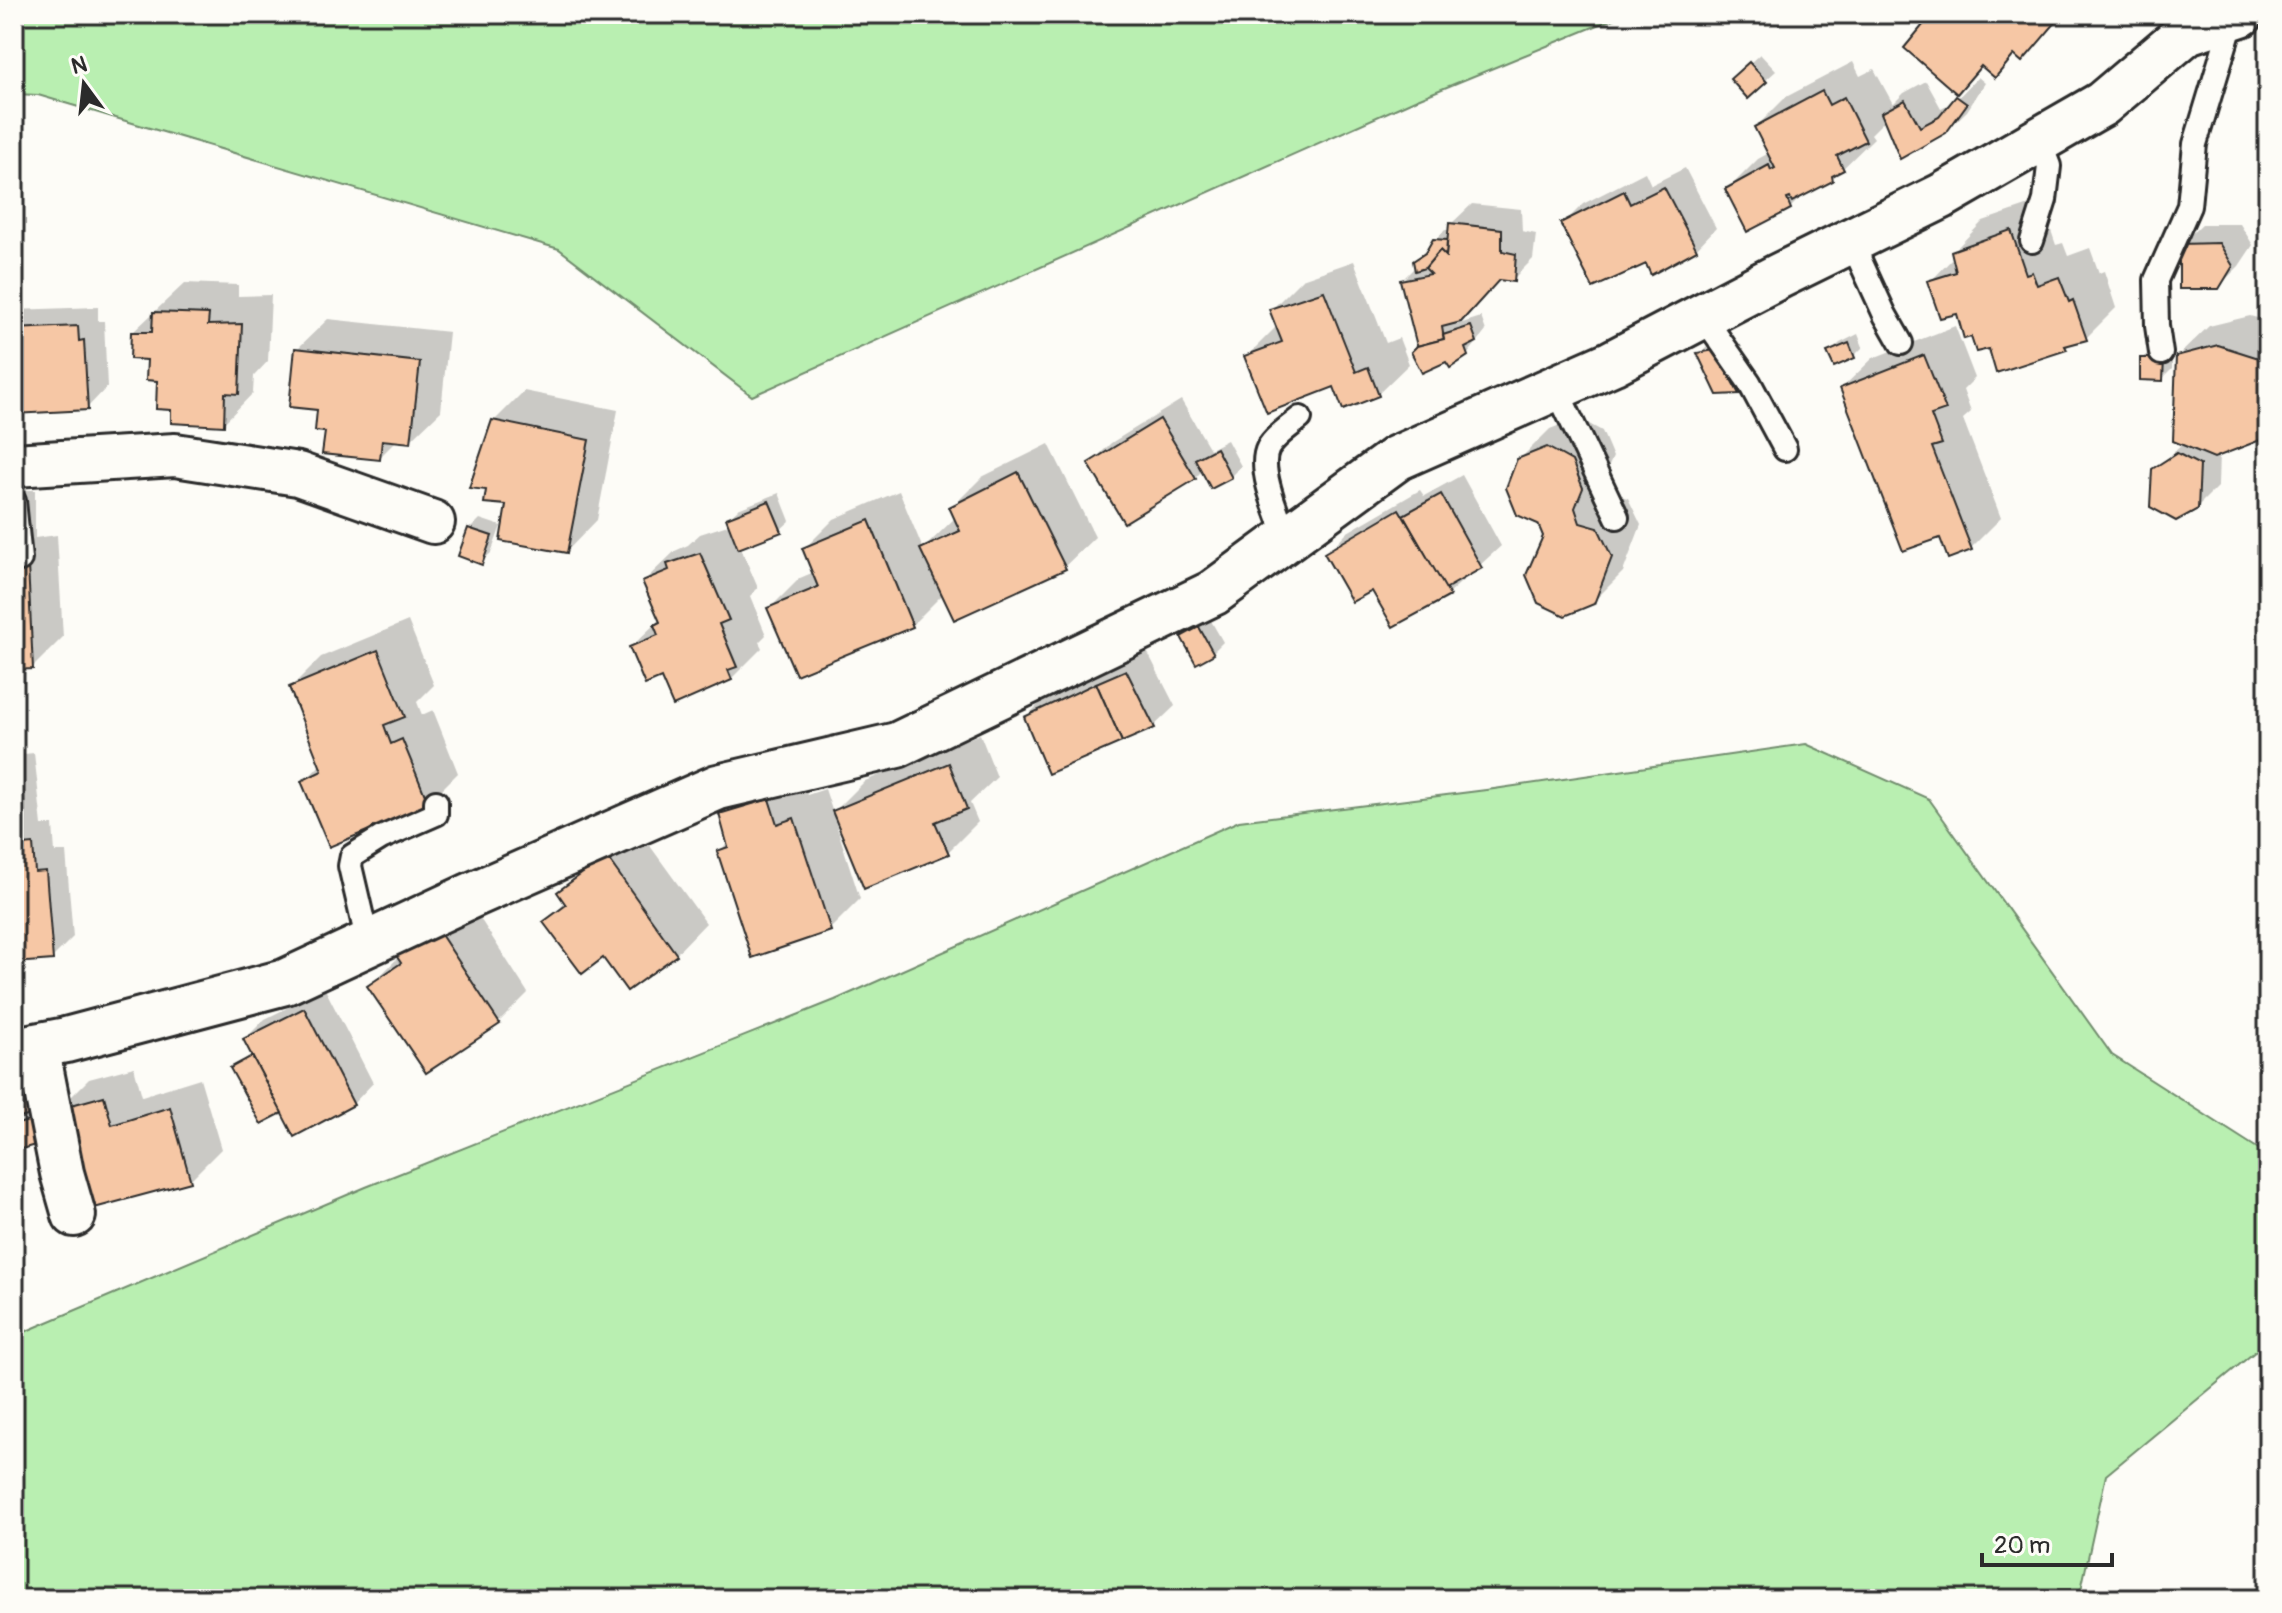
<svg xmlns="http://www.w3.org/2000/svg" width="2282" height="1613" viewBox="0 0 2282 1613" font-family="Pangolin,sans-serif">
<rect width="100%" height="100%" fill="#fdfcf7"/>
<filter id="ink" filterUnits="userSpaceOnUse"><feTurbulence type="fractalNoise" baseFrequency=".0125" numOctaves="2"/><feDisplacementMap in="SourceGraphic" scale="16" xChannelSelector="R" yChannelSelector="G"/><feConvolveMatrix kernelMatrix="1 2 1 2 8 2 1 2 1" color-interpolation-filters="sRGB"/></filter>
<g filter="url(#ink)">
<g fill="#b9efb1" stroke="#728d6e" stroke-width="2">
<polygon points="14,14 1625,14 1415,100 752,396 559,249 38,95 14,94"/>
<polygon points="1806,744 1929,799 2112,1055 2268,1155 2268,1341 2106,1475 2079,1599 14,1599 14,1338 29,1330 366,1187 835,1000 1239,821 1494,789"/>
</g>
<g fill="#0003">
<polygon points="1935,14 2065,14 2022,59 2016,54 1995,75 1983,65 1957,91"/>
<polygon points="1760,54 1776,71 1748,96 1742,70"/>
<polygon points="1853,62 1860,76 1874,69 1893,104 1904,93 1926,81 1941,108 1955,101 1978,77 1985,83 1967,111 1945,132 1901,156 1886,119 1871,134 1874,138 1832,179 1805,193 1790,208 1728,189 1758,159 1769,153 1756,127 1786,97"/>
<polygon points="1685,168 1716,228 1696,249 1646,261 1563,224 1583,204 1645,172 1651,185"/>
<polygon points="2041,201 2056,245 2063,243 2068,256 2090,248 2099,273 2104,271 2116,308 2086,338 2072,342 2066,348 1990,347 1972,335 1958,311 1930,282 1954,257 1953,252 1983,221"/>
<polygon points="1472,204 1521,209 1522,231 1536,234 1533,259 1513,279 1500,278 1456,325 1481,317 1486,331 1467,355 1446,359 1419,347 1402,280 1416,266 1415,261 1445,230 1451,230 1451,224"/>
<polygon points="2202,224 2240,224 2253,245 2239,266 2218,287 2181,244"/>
<polygon points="1354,261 1386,343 1399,338 1409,364 1378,394 1344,407 1335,385 1247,356 1278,325 1272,309 1302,279"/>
<polygon points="185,283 238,285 238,296 271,295 268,361 254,376 253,393 223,424 173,408 133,332"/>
<polygon points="98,307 98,321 104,321 107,387 87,408 14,412 14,310"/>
<polygon points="2250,316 2268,321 2268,431 2262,437 2219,453 2218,486 2197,507 2154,470 2184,443 2178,356 2209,326"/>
<polygon points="328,319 449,332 441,411 410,441 397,440 379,458 327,430 297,349"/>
<polygon points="1955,326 1975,378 1963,390 1971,412 1963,419 2001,518 1971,548 1941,535 1842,388 1873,358"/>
<polygon points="1858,334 1863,347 1854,356 1830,352 1840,343"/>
<polygon points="1725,341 1748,382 1738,392 1718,393 1699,354 1709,344"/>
<polygon points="2152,349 2172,349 2172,369 2162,379 2142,359"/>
<polygon points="524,391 618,410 597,520 567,551 508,504 494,421"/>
<polygon points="1181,400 1210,449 1227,440 1241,466 1231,476 1212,486 1203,470 1195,478 1091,463 1111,443"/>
<polygon points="1578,418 1602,431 1613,457 1604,477 1610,493 1628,498 1641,525 1623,572 1592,603 1545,536 1519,460 1550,429"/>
<polygon points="1049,444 1095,537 1064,567 943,594 912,625 770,608 800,578 814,572 804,549 834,519 899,491 923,549 956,517 952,507 982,477"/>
<polygon points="1462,475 1501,546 1448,594 1373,588 1326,554 1346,533 1420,490 1424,496"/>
<polygon points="14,490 35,490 35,538 57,535 63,637 33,667 14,668"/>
<polygon points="779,493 790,521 780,530 740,546 758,588 750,596 766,635 759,642 762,648 731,679 662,675 631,647 660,619 644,581 675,551 688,545 700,534 731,524 728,518 738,509"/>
<polygon points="480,519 501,526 491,553 481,562 470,529"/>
<polygon points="1210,619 1223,642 1213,652 1197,661 1184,637 1193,628"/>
<polygon points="408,621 434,685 417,702 422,715 433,710 458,773 427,804 304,782 321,764 291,687 321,657"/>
<polygon points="1147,651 1175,706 1154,726 1049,771 1026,717 1046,697"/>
<polygon points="980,734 997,777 970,803 978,822 948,852 834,818 860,899 830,929 719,852 729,842 721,815 751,784 799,770 807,795 825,789 833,813 865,781"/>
<polygon points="34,753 42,825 53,825 55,852 66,852 73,937 52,958 14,961 14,755"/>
<polygon points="637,828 706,923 676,954 603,955 546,922 566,902 560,893 590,862"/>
<polygon points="463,892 528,993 498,1023 370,986"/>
<polygon points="325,989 373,1083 353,1104 282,1110 233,1068 253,1053 245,1039 265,1019"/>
<polygon points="134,1067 142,1096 200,1078 221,1149 190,1180 85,1209 59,1109 89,1079"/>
<polygon points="30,1073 42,1111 14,1149 14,1078"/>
</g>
<g fill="#f6c7a5" stroke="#2b2b2b" stroke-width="2">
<polygon points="1932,14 2063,14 2022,62 2014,55 1995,78 1981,66 1957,94 1904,48"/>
<polygon points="1749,62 1767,82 1748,99 1730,79"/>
<polygon points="1822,91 1829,105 1844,97 1866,141 1837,156 1844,170 1832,176 1833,181 1792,202 1790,198 1787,199 1791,209 1747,232 1725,189 1769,165 1771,170 1775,168 1754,127"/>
<polygon points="1956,96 1967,104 1946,133 1900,159 1881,113 1905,100 1920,127 1939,117"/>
<polygon points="1664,187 1697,250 1651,275 1646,264 1593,288 1560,223 1624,191 1630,204"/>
<polygon points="1449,223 1502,229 1502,251 1516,254 1514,282 1499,280 1461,322 1442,327 1444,339 1417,346 1400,280 1431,274 1425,268 1440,250 1446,256"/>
<polygon points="2011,230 2026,274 2032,272 2037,285 2059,277 2069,302 2073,300 2087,340 2065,346 2067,350 1996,373 1989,349 1976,352 1971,337 1964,339 1957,314 1940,318 1927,281 1956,272 1951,251"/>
<polygon points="1433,239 1447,240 1446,256 1440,250 1425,268 1415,271 1413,261 1425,253"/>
<polygon points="2219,243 2233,266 2219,289 2179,289 2179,244"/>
<polygon points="1324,291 1356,372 1368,367 1379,396 1343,410 1334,387 1267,413 1244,356 1282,342 1269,309"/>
<polygon points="153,312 209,314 208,325 242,324 239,394 225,393 224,426 171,423 171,410 156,409 157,381 146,380 147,360 130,359 131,332 152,332"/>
<polygon points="78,326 79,341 84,340 88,410 14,414 14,329"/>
<polygon points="1471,326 1477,342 1465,348 1468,356 1450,368 1446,362 1422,373 1411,352 1417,346 1444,339 1443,335"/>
<polygon points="1849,343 1855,358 1834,367 1827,352"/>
<polygon points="2218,345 2262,359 2263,439 2214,458 2173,441 2176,356"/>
<polygon points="295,348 420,362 411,443 382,440 380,460 322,454 325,432 315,431 317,410 289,407"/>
<polygon points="1715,350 1739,394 1717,395 1697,353"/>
<polygon points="1924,355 1946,410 1931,415 1942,444 1932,447 1972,550 1948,559 1940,538 1903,551 1840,388"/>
<polygon points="2140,358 2164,358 2163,381 2140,380"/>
<polygon points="1160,419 1196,479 1124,523 1088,463"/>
<polygon points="492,420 589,440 567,553 500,541 506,505 484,503 486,490 469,488"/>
<polygon points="1547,447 1572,461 1583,488 1575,508 1580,523 1598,528 1612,557 1594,604 1565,616 1538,603 1526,575 1543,536 1538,524 1517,515 1506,488 1517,459"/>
<polygon points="1216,448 1232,478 1211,489 1195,459"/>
<polygon points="2177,453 2200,465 2198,509 2176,521 2150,507 2152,469"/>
<polygon points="1018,472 1066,569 954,620 920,549 960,531 949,507"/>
<polygon points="1441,494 1482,568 1445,589 1403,515"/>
<polygon points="769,501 782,532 738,549 726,518"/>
<polygon points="1399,509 1450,596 1393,627 1372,591 1352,602 1324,553"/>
<polygon points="869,520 913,627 796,675 767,608 818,587 802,548"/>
<polygon points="468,528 492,536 482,565 458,556"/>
<polygon points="700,553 729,620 719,624 737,667 728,670 732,680 673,706 661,678 645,685 629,647 658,635 654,625 660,622 642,581 669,570 667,564"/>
<polygon points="28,565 33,669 14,670 14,566"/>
<polygon points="1199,627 1214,654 1196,664 1181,637"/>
<polygon points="378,650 405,717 384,725 391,744 402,739 429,805 329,847 301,781 322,771 289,687"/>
<polygon points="1126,670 1155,728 1122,742 1096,683"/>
<polygon points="1096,683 1122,742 1048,774 1024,717"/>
<polygon points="949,763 967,809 935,822 949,854 864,889 832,811"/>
<polygon points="14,775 22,845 14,846"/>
<polygon points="769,799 777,824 794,818 831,931 752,958 717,851 728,847 719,814"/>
<polygon points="33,844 35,872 46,871 53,960 14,963 14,846"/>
<polygon points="606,856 677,955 627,991 603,958 582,974 543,922 566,905 557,892"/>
<polygon points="432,921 500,1024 426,1073 367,986 401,963 391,948"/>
<polygon points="304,1008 354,1105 294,1137 243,1039"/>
<polygon points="252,1056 282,1113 261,1124 230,1068"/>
<polygon points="20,1082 30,1115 14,1120 14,1084"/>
<polygon points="104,1096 112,1125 170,1107 191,1182 83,1211 57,1109"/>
<polygon points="32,1120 39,1144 14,1151 14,1125"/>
</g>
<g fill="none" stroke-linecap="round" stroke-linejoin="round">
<defs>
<g id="lane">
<polyline points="1851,241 1885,315 1901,343"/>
<polyline points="2032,241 2045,200 2049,166 2039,140"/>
<polyline points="1703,316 1749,382 1785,449"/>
<polyline points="2161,353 2157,326 2156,280 2189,206 2195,144 2229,32 2227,19"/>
<polyline points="1556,388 1617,517"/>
<polyline points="14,501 20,559"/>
<path d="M1287 539C1279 517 1257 469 1268 448 1275 436 1289 427 1300 418"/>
<polyline points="368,943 350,866 352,856 381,838 436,814 436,802"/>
</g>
<g id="street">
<polyline points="14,465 175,455 298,474 433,522"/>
<polyline points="37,1046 62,1173 74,1215"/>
</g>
<polyline id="secondary" points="14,1050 66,1040 285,982 470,896 718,787 897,745 1213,593 1397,458 1612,363 1779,276 1942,196 2102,104 2187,32 2241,14"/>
</defs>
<use href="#lane" stroke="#2b2b2b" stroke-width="28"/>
<use href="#street" stroke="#2b2b2b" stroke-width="48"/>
<use href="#secondary" stroke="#2b2b2b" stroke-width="50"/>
<use href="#lane" stroke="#fdfcf7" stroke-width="22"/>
<use href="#street" stroke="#fdfcf7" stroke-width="42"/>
<use href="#secondary" stroke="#fdfcf7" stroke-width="44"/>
</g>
</g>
<rect width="2282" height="1613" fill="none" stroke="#fdfcf7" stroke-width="48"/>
<rect x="24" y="24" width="2234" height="1565" fill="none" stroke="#2b2b2b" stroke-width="3" filter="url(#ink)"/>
<g transform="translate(84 84) rotate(345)" stroke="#fdfcf7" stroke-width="6" paint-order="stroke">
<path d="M0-6L14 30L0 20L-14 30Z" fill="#2b2b2b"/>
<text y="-12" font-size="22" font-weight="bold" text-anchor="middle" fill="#2b2b2b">N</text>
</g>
<path d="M1982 1553v12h130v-12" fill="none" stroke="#2b2b2b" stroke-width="4"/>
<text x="1994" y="1553" font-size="24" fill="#2b2b2b" stroke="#fdfcf7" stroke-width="6" paint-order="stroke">20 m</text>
</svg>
